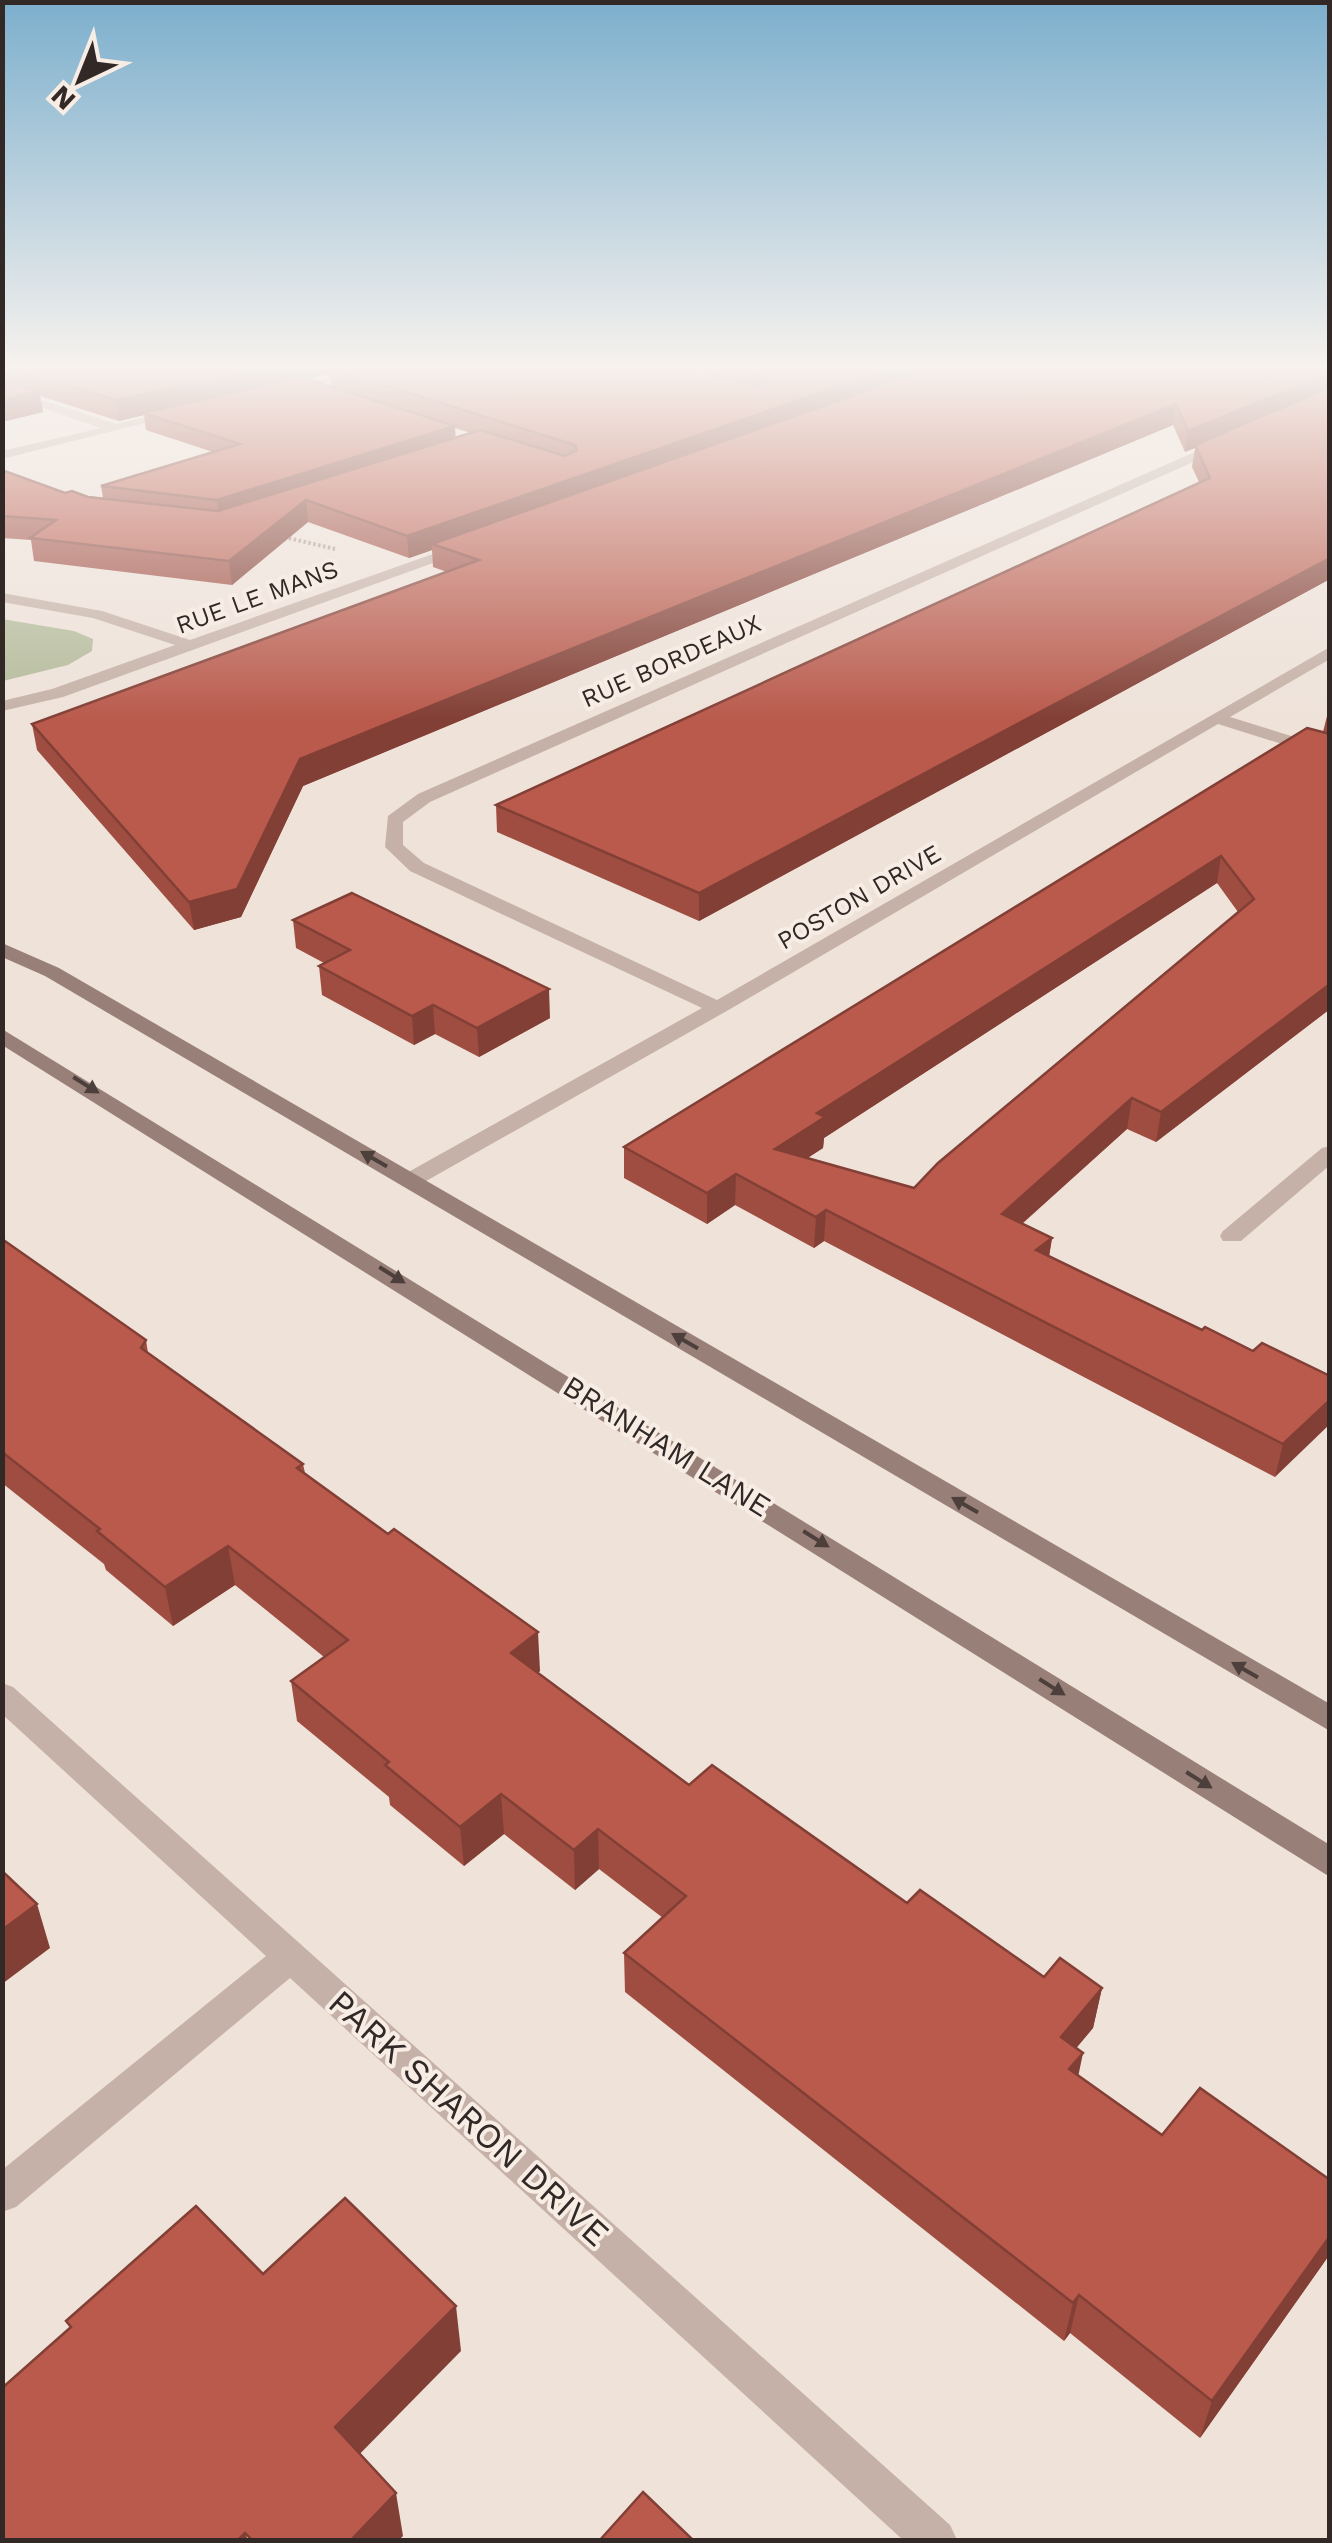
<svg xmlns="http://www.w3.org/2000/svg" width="1332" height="2543" viewBox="0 0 1332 2543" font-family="'Work Sans',sans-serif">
<rect width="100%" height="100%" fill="#eee2d9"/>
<polygon fill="#b4bb9b" points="2,619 74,631 93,639 92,651 68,665 3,681"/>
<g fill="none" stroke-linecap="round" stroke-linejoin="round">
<polyline stroke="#b09b91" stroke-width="4" stroke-dasharray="2.5 2.5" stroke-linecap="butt" points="284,537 335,549"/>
<g fill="#c5b1a7" fill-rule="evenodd">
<polygon points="389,364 410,364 285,393 279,389"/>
<polygon points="2,387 116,424 178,409 184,413 2,459 2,451 101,428 2,394"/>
</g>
<g fill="#c5b1a7" fill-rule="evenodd">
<polygon points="1222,440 1228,444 1227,447 430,802 403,822 403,845 424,863 717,1000 1330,647 1330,659 1230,717 1330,748 1330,759 1218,724 725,1012 419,1185 403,1185 399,1180 403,1175 702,1008 410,871 385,847 388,816 418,794"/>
<polygon points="464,543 471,547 469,550 63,697 2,711 2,701 52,689 175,645 93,618 2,602 2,593 102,611 190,640"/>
<polygon points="1330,1146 1330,1165 1241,1241 1223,1241 1220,1236 1223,1231 1322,1148"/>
<polygon points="2,1683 13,1687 950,2525 957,2540 903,2540 290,1978 16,2207 2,2212 2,2170 266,1956 2,1714"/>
</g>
<g fill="#988079" fill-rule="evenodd">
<polygon points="2,943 59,968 1330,1704 1330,1731 45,976 2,957"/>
<polygon points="2,1029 1330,1845 1330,1877 2,1045"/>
</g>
</g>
<g fill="#9f4d41" fill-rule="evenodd">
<path d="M2 364H1330V579L699 921 497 832 496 805 1199 482 1192 467 1195 448 1185 452 1173 425 303 786 241 917 194 930 37 750 32 724 447 572 433 567 432 550 409 558 308 522 232 585 34 561 31 540 2 538V470L65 493 103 498 101 486 213 452 146 430 144 415 119 421 40 396 43 412 2 422ZM704 366V372L692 368ZM329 374 331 386 306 379ZM455 428 471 433 455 438Z"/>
<path d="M1330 714V1009L1156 1142 1127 1129 1022 1224 1052 1238 1049 1256 1202 1330 1253 1351 1330 1376 1275 1477 824 1241 814 1248 735 1205 707 1224 624 1178V1147L1323 732 1327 716ZM1217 883 1238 912 914 1188 807 1158 823 1148 824 1138Z"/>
<polygon points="293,920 550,1018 479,1057 435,1034 414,1045 322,995 319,966 324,963 296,948"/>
<polygon points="2,1239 146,1340 148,1353 303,1464 305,1473 540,1671 538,1673 689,1785 1044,1977 1102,1988 1093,2028 1076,2048 1078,2075 1162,2135 1330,2180 1330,2254 1200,2438 1070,2333 1064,2341 625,1992 624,1953 663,1918 599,1869 575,1890 504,1834 464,1866 390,1805 389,1797 297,1721 291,1681 324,1657 235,1585 173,1626 106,1570 104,1564 2,1483"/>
</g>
<g fill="#823f35">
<polygon points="284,364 374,364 329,368 329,374 148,414 143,413 144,415 119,421 116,400"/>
<polygon points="682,364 704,364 704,366 682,370"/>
<polygon points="903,364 957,364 432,544 432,550 409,558 407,536"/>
<polygon points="1330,373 1330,391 1185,452 1188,431"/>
<polygon points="39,391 43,412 2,422 2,401"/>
<polygon points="1176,404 1173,425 303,786 241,917 194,930 189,902 300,759"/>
<polygon points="455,426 456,443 220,518 217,500"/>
<polygon points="306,500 308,522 232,585 229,561"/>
<polygon points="1330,558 1330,579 699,921 699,893"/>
<polygon points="1221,856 1217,883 824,1138 823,1148 774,1180 775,1149 817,1113"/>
<polygon points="1330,984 1330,1009 1156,1142 1161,1112"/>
<polygon points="549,989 550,1018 479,1057 477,1028"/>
<polygon points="433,1005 435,1034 414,1045 412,1016"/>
<polygon points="1132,1098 1127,1129 998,1245 1002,1214"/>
<polygon points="736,1174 735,1205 707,1224 707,1193"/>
<polygon points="826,1210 824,1241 814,1248 816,1217"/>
<polygon points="1052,1238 1047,1269 1036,1250"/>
<polygon points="1330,1400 1330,1424 1275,1477 1283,1444"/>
<polygon points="228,1546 235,1585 173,1626 165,1587"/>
<polygon points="538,1632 540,1671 514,1692 511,1653"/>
<polygon points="501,1794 504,1834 464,1866 460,1827"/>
<polygon points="598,1829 599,1869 575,1890 574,1850"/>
<polygon points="37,1904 50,1948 2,1984 2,1930"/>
<polygon points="1102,1988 1093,2028 1053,2076 1061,2037"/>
<polygon points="1083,2053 1075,2092 1069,2069"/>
<polygon points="1330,2236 1330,2254 1200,2438 1212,2401"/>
<polygon points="1079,2295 1070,2333 1064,2341 1073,2303"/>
<polygon points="456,2306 461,2351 344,2470 335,2427"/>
<polygon points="396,2493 403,2536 399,2540 351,2540"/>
<polygon points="245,2533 248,2540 238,2540"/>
</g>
<g fill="#b95a4c" stroke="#823f35" stroke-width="2.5" fill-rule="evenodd">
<polygon points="2,364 284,364 116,400 2,366"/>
<polygon points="346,364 674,364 756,387 766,382 765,376 723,364 903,364 407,536 306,500 229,561 30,538 56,520 2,516 2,470 65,493 72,491 88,497 218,511 480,430 565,456 577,450 575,445 329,368"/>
<polygon points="942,364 1330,364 1330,373 1188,431 1176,404 300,759 237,889 189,902 32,724 479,560 432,544"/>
<polygon points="301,377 455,426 217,500 101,486 240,444 143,413"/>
<polygon points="2,379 39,391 2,401"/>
<polygon points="1330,387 1330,558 699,893 496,805 1210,478 1195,445"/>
<path d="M1307 728 1330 734V984L1161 1112 1132 1098 1002 1214 1052 1238 1036 1250 1202 1330 1205 1327 1253 1351 1262 1343 1330 1376V1400L1283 1444 826 1210 816 1217 736 1174 707 1193 624 1147ZM1221 856 1254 899 938 1163 914 1188 775 1149 825 1117 817 1113Z"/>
<polygon points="352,893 549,989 477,1028 433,1005 412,1016 319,966 350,950 293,920"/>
<polygon points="2,1239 146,1340 141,1348 303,1464 297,1468 388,1534 394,1529 538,1632 511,1653 689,1785 712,1765 907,1903 920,1890 1044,1977 1060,1958 1102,1988 1061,2037 1083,2053 1069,2069 1162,2135 1200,2088 1330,2180 1330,2236 1212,2401 1079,2295 1073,2303 624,1953 686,1896 598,1829 574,1850 501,1794 460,1827 385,1765 389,1762 291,1681 348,1640 228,1546 165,1587 97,1531 100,1529 2,1452"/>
<polygon points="2,1871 37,1904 2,1930"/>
<polygon points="345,2198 456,2306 335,2427 396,2493 351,2540 252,2540 245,2533 238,2540 2,2540 2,2388 71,2327 66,2321 196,2206 263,2274"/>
<polygon points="643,2492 693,2540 600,2540"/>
</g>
<defs><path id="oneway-solid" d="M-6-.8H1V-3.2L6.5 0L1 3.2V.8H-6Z" transform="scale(2.5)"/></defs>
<g fill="#4c3f3c">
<use href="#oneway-solid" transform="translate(86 1085) rotate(32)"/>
<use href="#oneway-solid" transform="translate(374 1159) rotate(-150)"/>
<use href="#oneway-solid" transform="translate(392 1275) rotate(32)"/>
<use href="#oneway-solid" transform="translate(685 1341) rotate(-150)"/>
<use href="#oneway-solid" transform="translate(965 1505) rotate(-150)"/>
<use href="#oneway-solid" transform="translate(816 1539) rotate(32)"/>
<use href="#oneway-solid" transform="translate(1245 1670) rotate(-150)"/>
<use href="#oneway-solid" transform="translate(1052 1687) rotate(32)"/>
<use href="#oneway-solid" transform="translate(1199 1780) rotate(32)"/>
</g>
<linearGradient id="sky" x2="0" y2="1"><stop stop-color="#7cafcd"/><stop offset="0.51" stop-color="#f7f2ee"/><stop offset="1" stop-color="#f7f2ee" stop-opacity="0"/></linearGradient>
<rect width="1332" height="720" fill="url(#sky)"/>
<g text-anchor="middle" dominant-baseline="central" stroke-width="8" stroke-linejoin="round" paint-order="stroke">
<g font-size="25" fill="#322927" stroke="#f7ede5">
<text transform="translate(257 597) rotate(-20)">RUE LE MANS</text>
<text transform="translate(671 661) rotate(-24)">RUE BORDEAUX</text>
<text transform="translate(859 897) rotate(-30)">POSTON DRIVE</text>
</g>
<g font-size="30" fill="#322927" stroke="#f7ede5">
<text transform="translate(667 1446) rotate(32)">BRANHAM LANE</text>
</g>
<g font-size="35" fill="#322927" stroke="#f7ede5">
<text transform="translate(469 2118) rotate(42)">PARK SHARON DRIVE</text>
</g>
</g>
<rect width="1332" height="2543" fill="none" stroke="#322927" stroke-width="10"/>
<g transform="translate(80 80) rotate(223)" stroke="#f7ede5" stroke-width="8" paint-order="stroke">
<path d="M0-8L18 38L0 25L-18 38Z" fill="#322927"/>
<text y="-15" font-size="28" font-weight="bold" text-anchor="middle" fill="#322927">N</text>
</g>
</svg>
